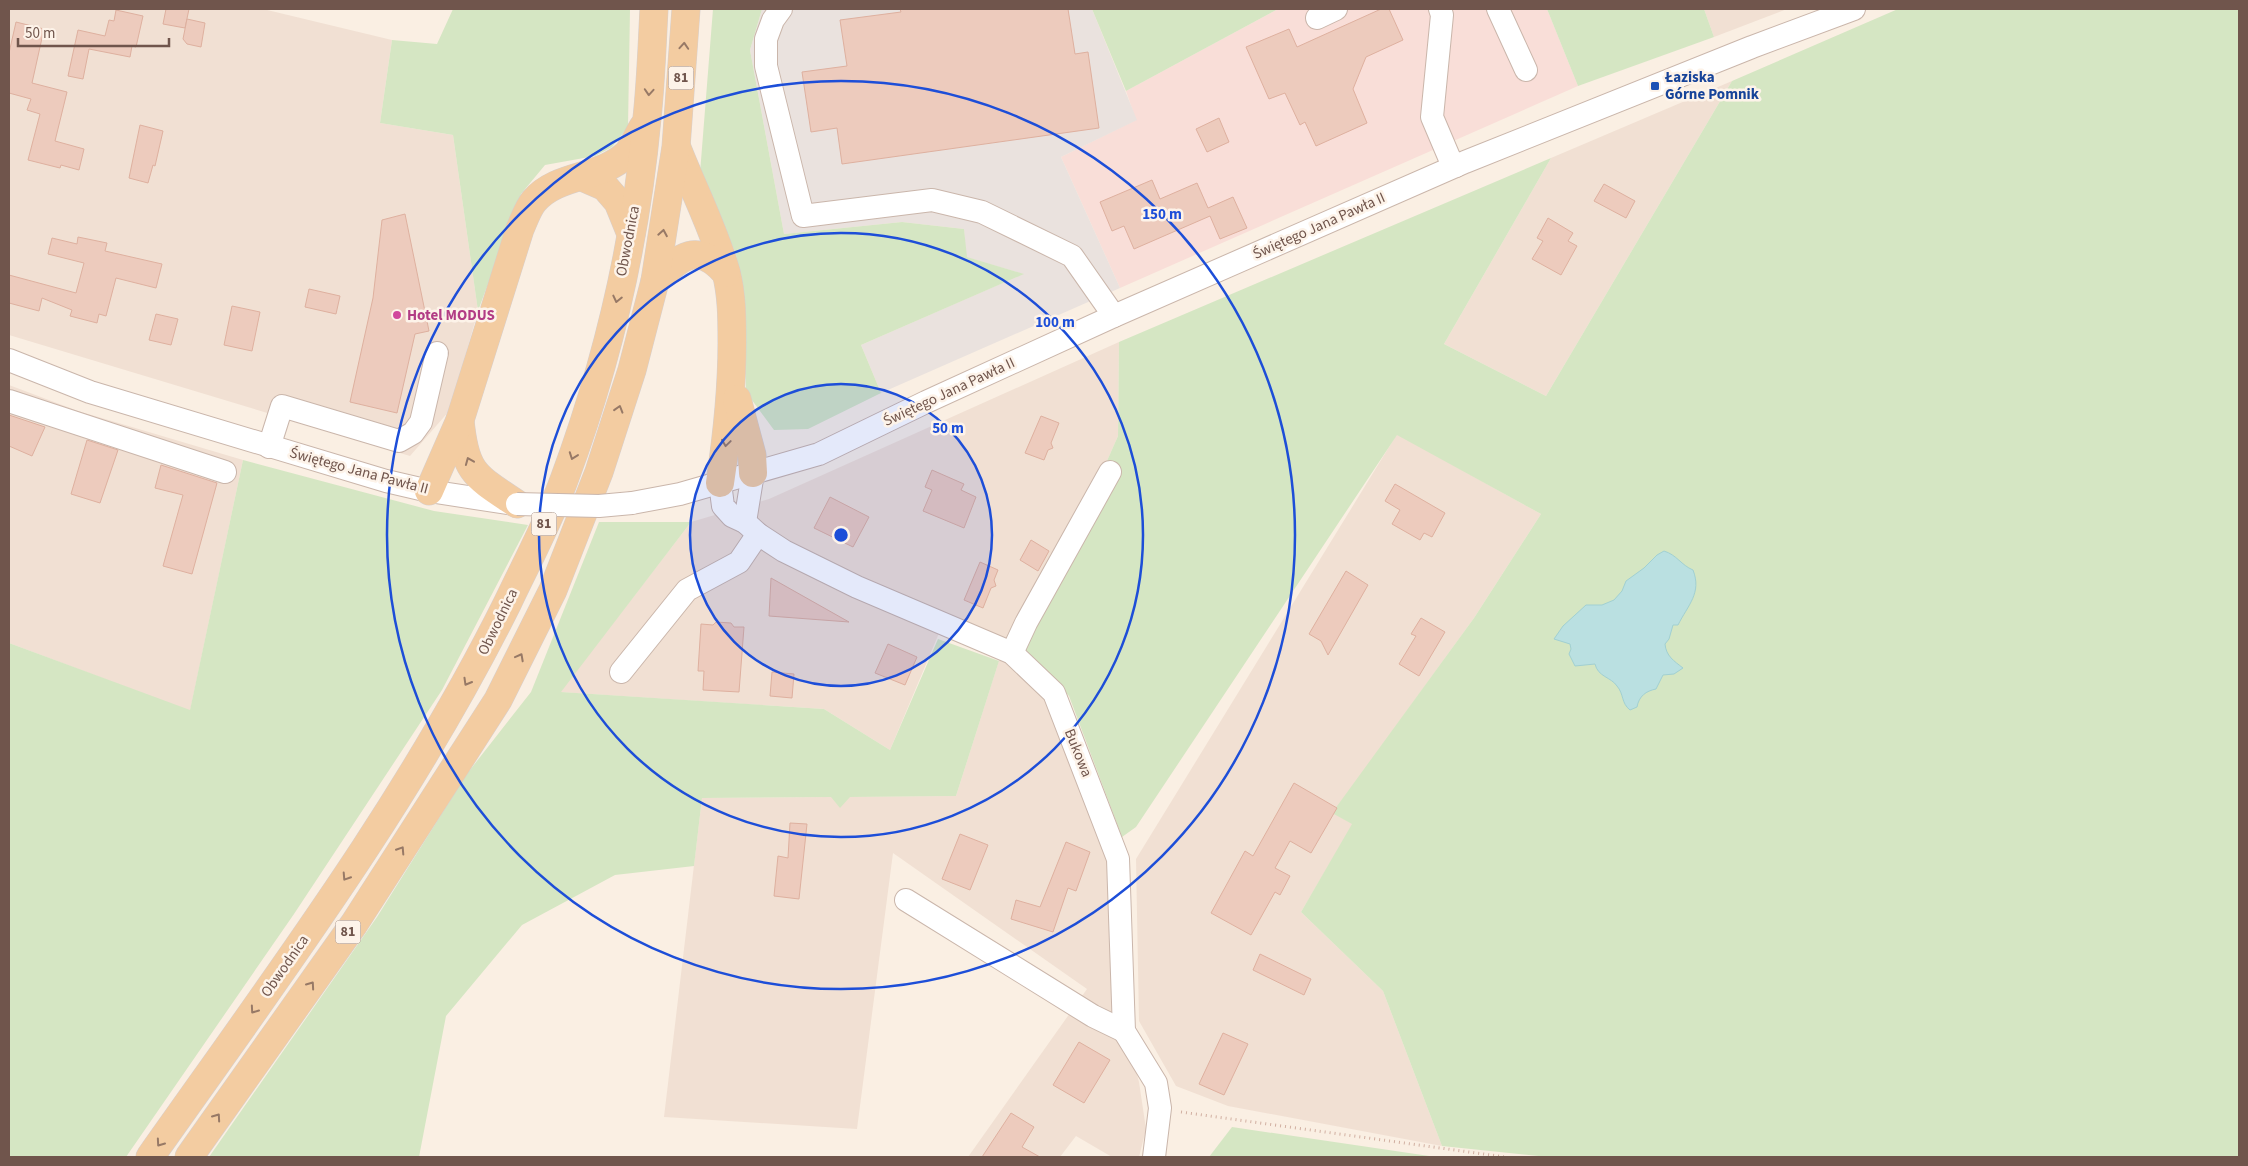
<svg xmlns="http://www.w3.org/2000/svg" width="2248" height="1166" viewBox="0 0 2248 1166" font-family="'Source Sans 3',sans-serif">
<rect width="100%" height="100%" fill="#faefe3"/>
<g fill="#f1e0d3">
<polygon points="9,9 263,9 392,40 380,123 453,135 478,311 450,410 410,456 9,335"/>
<polygon points="1704,9 1787,9 1714,37"/>
<polygon points="1732,81 1546,396 1444,344 1551,158"/>
<polygon points="1119,342 1118,436 1024,648 947,614 890,750 824,709 560,692 691,522 769,499"/>
<polygon points="9,385 78,411 243,460 190,711 9,643"/>
<polygon points="1397,434 1541,514 1474,618 1333,813 1353,824 1301,912 1383,991 1442,1146 1228,1106 1176,1086 1139,1021 1136,859"/>
<polygon points="1003,648 1063,720 1110,854 1119,1011 1139,1082 1146,1129 1139,1157 1112,1157 1076,1136 1060,1157 968,1157 1087,989 893,853 857,1129 664,1117 702,798 956,796"/>
</g>
<polygon fill="#f9ded8" points="1278,9 1547,9 1578,86 1120,288 1061,157 1136,120 1126,91"/>
<polygon fill="#eae2de" points="762,9 1092,9 1137,120 1061,157 1120,288 881,393 861,345 1023,274 966,257 964,229 902,222 784,234 750,50"/>
<g fill="#d5e6c3">
<polygon points="453,9 630,9 628,127 612,147 595,156 545,165 521,194 478,311 453,135 380,123 392,40 437,44"/>
<polygon points="713,9 762,9 750,50 784,234 902,222 964,229 967,257 1024,274 861,345 881,393 808,429 774,430 746,392 744,337 736,254 700,173"/>
<polygon points="1092,9 1278,9 1126,91"/>
<polygon points="1547,9 1704,9 1714,37 1578,86"/>
<polygon points="1898,9 2239,9 2239,1156 1548,1157 1442,1146 1383,991 1301,912 1352,824 1332,813 1474,618 1541,514 1397,435 1136,827 1122,837 1069,696 1024,648 1118,436 1119,342 1551,158 1444,344 1546,396 1732,81"/>
<polygon points="243,460 434,511 528,525 442,690 294,914 126,1157 9,1157 9,643 190,710"/>
<polygon points="599,522 691,522 561,692 824,709 890,750 938,639 999,661 956,796 850,797 840,808 831,797 702,798 694,866 615,875 522,925 446,1016 419,1157 209,1157 377,917 466,775 531,692"/>
<polygon points="1232,1127 1436,1157 1209,1157"/>
</g>
<path fill="#bae0e1" stroke="#a1d0d2" d="M1664 551C1677 555 1681 565 1693 570 1702 593 1688 605 1678 625H1673L1669 639 1665 644C1666 656 1674 661 1683 668L1674 674 1663 675 1656 689C1646 691 1639 696 1637 707L1630 710C1621 703 1624 694 1617 686 1611 677 1598 677 1595 664L1575 666 1569 654 1571 649 1570 644 1554 639 1563 626 1586 605H1602L1614 600 1622 591 1626 581 1644 568 1657 555Z"/>
<g fill="#edcbbd" stroke="#deb09f">
<polygon points="166,9 189,9 185,28 163,24"/>
<polygon points="900,9 1068,9 1075,54 1088,52 1099,128 842,164 837,128 811,132 802,72 847,66 840,20 901,12"/>
<polygon points="1381,9 1389,9 1403,40 1366,57 1353,89 1367,123 1316,146 1305,122 1300,125 1285,93 1269,99 1246,47 1289,29 1297,47"/>
<polygon points="116,10 143,16 136,47 132,46 130,57 89,49 83,79 68,76 78,30 105,36 109,20 114,21"/>
<polygon points="187,19 205,23 201,47 187,44 183,39"/>
<polygon points="16,22 44,29 32,83 67,92 55,141 84,149 79,170 61,165 60,168 28,160 40,114 27,110 31,99 9,93 9,53"/>
<polygon points="1219,118 1229,142 1207,152 1196,129"/>
<polygon points="140,125 163,131 155,166 153,165 148,183 129,178"/>
<polygon points="1152,180 1160,199 1197,183 1208,208 1233,197 1247,228 1220,239 1210,216 1134,249 1124,226 1112,231 1100,202"/>
<polygon points="1604,184 1635,201 1626,218 1594,201"/>
<polygon points="405,214 429,331 415,334 397,413 350,402 373,298 382,220"/>
<polygon points="1548,218 1573,233 1568,241 1577,246 1561,275 1532,259 1543,241 1537,238"/>
<polygon points="78,237 107,243 105,251 162,264 156,288 116,278 106,316 99,314 97,323 70,316 72,310 42,298 39,311 9,303 9,275 76,293 84,263 48,254 52,238 77,244"/>
<polygon points="309,289 340,296 336,314 305,307"/>
<polygon points="232,306 260,312 252,351 224,345"/>
<polygon points="156,314 178,319 171,345 149,340"/>
<polygon points="9,415 45,427 32,456 9,446"/>
<polygon points="1041,416 1059,423 1051,443 1053,448 1048,450 1044,460 1025,453"/>
<polygon points="87,440 118,450 100,503 71,494"/>
<polygon points="161,465 217,483 192,574 163,566 183,495 155,488"/>
<polygon points="932,470 964,484 961,490 976,497 964,528 923,511 932,490 925,487"/>
<polygon points="1395,484 1445,513 1432,537 1424,533 1420,540 1392,524 1400,510 1385,501"/>
<polygon points="830,497 869,517 853,547 814,528"/>
<polygon points="1031,540 1049,551 1038,571 1020,560"/>
<polygon points="980,562 998,570 994,580 996,586 991,588 983,608 964,600"/>
<polygon points="1346,571 1368,585 1328,655 1321,641 1309,634"/>
<polygon points="771,578 849,622 769,616"/>
<polygon points="1421,618 1445,632 1419,676 1399,664 1416,636 1411,634"/>
<polygon points="716,622 731,623 734,627 744,627 739,692 703,690 704,671 698,671 701,624 713,625"/>
<polygon points="888,644 917,657 905,685 875,673"/>
<polygon points="772,672 794,674 792,698 770,696"/>
<polygon points="1294,783 1337,808 1311,853 1290,841 1275,868 1290,876 1280,895 1275,892 1251,935 1211,913 1245,851 1253,856"/>
<polygon points="790,823 807,824 799,899 774,896 778,856 788,858"/>
<polygon points="960,834 988,845 970,890 942,879"/>
<polygon points="1066,842 1090,852 1076,891 1068,888 1053,932 1011,919 1016,900 1040,907"/>
<polygon points="1260,954 1311,979 1304,995 1253,970"/>
<polygon points="1223,1033 1248,1044 1224,1095 1199,1084"/>
<polygon points="1079,1042 1110,1060 1084,1103 1053,1085"/>
<polygon points="1011,1113 1034,1127 1022,1147 1040,1157 982,1157"/>
</g>
<g fill="none" stroke-linecap="round" stroke-linejoin="round">
<defs>
<g id="minor">
<polyline points="781,9 773,20 766,39 766,66 803,216 932,200 982,212 1072,256 1114,316"/>
<polyline points="1440,9 1442,15 1432,117 1449,157 1456,166"/>
<polyline points="1498,9 1526,70"/>
<polyline points="1317,18 1336,9"/>
<polyline points="9,360 90,392 386,481 429,491 514,504"/>
<polyline points="9,401 225,472"/>
<polyline points="269,447 282,406 399,441 413,433 421,422 437,353"/>
<polyline points="720,483 723,506 732,516 745,522 758,534 784,551 857,587 1012,653 1054,693 1118,859 1124,1031 1156,1083 1160,1108 1154,1157"/>
<polyline points="632,503 680,494 819,454 926,402 1114,316 1465,162 1752,47 1854,9"/>
<polyline points="745,522 753,473"/>
<polyline points="1012,653 1026,623 1110,472"/>
<polyline points="621,672 687,590 739,562 758,534"/>
<polyline points="906,900 1093,1016 1124,1031"/>
</g>
<g id="major">
<path d="M677 148C693 189 714 229 726 272 732 295 732 319 732 343 732 390 727 436 720 483"/>
<polyline points="582,177 605,187 618,202 631,234"/>
<path d="M655 281C681 256 697 241 726 273"/>
<polyline points="737,399 752,455 753,473"/>
<path d="M460 420C465 473 475 476 517 504"/>
<path d="M429 491 460 420 520 229C524 220 528 208 534 201 558 173 599 180 627 154 633 147 638 135 643 127"/>
<path d="M150 1157C277 977 410 800 508 602 527 562 549 521 564 480 607 364 636 240 647 118 651 81 652 45 654 9"/>
<polyline points="189,1157 354,924 498,700 553,590 599,472 632,370 655,281 676,147 686,9"/>
</g>
</defs>
<use href="#minor" stroke="#cab6ab" stroke-width="24"/>
<use href="#major" stroke="#d7cfcd" stroke-width="29"/>
<polyline stroke="#d1afa1" stroke-width="3" stroke-dasharray="1 4" stroke-linecap="butt" points="1181,1112 1505,1157"/>
<use href="#minor" stroke="#fff" stroke-width="22"/>
<use href="#major" stroke="#f3cca1" stroke-width="28"/>
<defs>
<polyline id="minor-bridge" points="517,504 599,506 632,503"/>
</defs>
<use href="#minor-bridge" stroke="#cab6ab" stroke-width="24" stroke-linecap="butt"/>
<use href="#minor-bridge" stroke="#fff" stroke-width="22"/>
</g>
<defs><path id="oneway-chevron" d="M-2-3.5L2.5 0L-2 3.5" fill="none" stroke-width="1.6" stroke-linecap="round" stroke-linejoin="round" transform="scale(1.25)"/></defs>
<g stroke="#977966">
<use href="#oneway-chevron" transform="translate(684 46) rotate(-86)"/>
<use href="#oneway-chevron" transform="translate(649 92) rotate(94)"/>
<use href="#oneway-chevron" transform="translate(663 233) rotate(-80)"/>
<use href="#oneway-chevron" transform="translate(617 299) rotate(103)"/>
<use href="#oneway-chevron" transform="translate(619 409) rotate(-73)"/>
<use href="#oneway-chevron" transform="translate(726 443) rotate(98)"/>
<use href="#oneway-chevron" transform="translate(573 456) rotate(110)"/>
<use href="#oneway-chevron" transform="translate(469 461) rotate(-112)"/>
<use href="#oneway-chevron" transform="translate(520 657) rotate(-62)"/>
<use href="#oneway-chevron" transform="translate(467 682) rotate(120)"/>
<use href="#oneway-chevron" transform="translate(401 850) rotate(-57)"/>
<use href="#oneway-chevron" transform="translate(346 877) rotate(123)"/>
<use href="#oneway-chevron" transform="translate(311 985) rotate(-55)"/>
<use href="#oneway-chevron" transform="translate(254 1010) rotate(125)"/>
<use href="#oneway-chevron" transform="translate(217 1117) rotate(-55)"/>
<use href="#oneway-chevron" transform="translate(160 1143) rotate(125)"/>
</g>
<circle cx="841" cy="535" r="151" fill="#1d4ed8" fill-opacity=".12"/>
<g fill="none" stroke="#1d4ed8" stroke-width="2.5">
<circle cx="841" cy="535" r="151"/>
<circle cx="841" cy="535" r="302"/>
<circle cx="841" cy="535" r="454"/>
</g>
<rect fill="#1a4fb4" stroke="#fdf3e9" stroke-width="2" x="1650" y="81" width="10" height="10" rx="2.5"/>
<circle fill="#d1479c" stroke="#fdf3e9" stroke-width="2" cx="397" cy="315" r="5"/>
<g text-anchor="middle" dominant-baseline="central" stroke-width="5" stroke-linejoin="round" paint-order="stroke">
<g fill="#fdf3e9" stroke="#9a847b" stroke-width="1">
<rect x="668.5" y="66.5" width="25" height="23" rx="4"/>
<rect x="531.5" y="512.5" width="25" height="23" rx="4"/>
<rect x="335.5" y="920.5" width="25" height="23" rx="4"/>
</g>
<g font-size="14" font-weight="bold" fill="#70554c">
<text x="681" y="78">81</text>
<text x="544" y="524">81</text>
<text x="348" y="932">81</text>
</g>
<g font-size="15" font-weight="bold" fill="#164399" stroke="#fdf3e9" text-anchor="start">
<text x="1665" y="77">Łaziska<tspan x="1665" dy="17">Górne Pomnik</tspan></text>
</g>
<g font-size="15" fill="#70554c" stroke="#fdf3e9">
<text transform="translate(1319 226) rotate(-24)">Świętego Jana Pawła II</text>
<text transform="translate(628 241) rotate(-79)">Obwodnica</text>
<text transform="translate(949 392) rotate(-25)">Świętego Jana Pawła II</text>
<text transform="translate(359 471) rotate(15)">Świętego Jana Pawła II</text>
<text transform="translate(498 622) rotate(-64)">Obwodnica</text>
<text transform="translate(1078 753) rotate(68)">Bukowa</text>
<text transform="translate(285 966) rotate(-55)">Obwodnica</text>
</g>
<g font-size="15" font-weight="bold" fill="#b23c85" stroke="#fdf3e9" text-anchor="start">
<text x="407" y="315">Hotel MODUS</text>
</g>
</g>
<circle cx="841" cy="535" r="8" fill="#1d4ed8" stroke="#fdf3e9" stroke-width="2.5"/>
<g font-size="15" text-anchor="middle" font-weight="bold" fill="#1d4ed8" stroke="#fdf3e9" stroke-width="5" stroke-linejoin="round" paint-order="stroke">
<text x="1162" y="219">150 m</text>
<text x="1055" y="327">100 m</text>
<text x="948" y="433">50 m</text>
</g>
<rect width="2248" height="1166" fill="none" stroke="#70554c" stroke-width="20"/>
<path d="M18 38v8h151v-8" fill="none" stroke="#70554c" stroke-width="2.5"/>
<text x="25" y="38" font-size="15" fill="#70554c" stroke="#fdf3e9" stroke-width="4" paint-order="stroke">50 m</text>
</svg>
